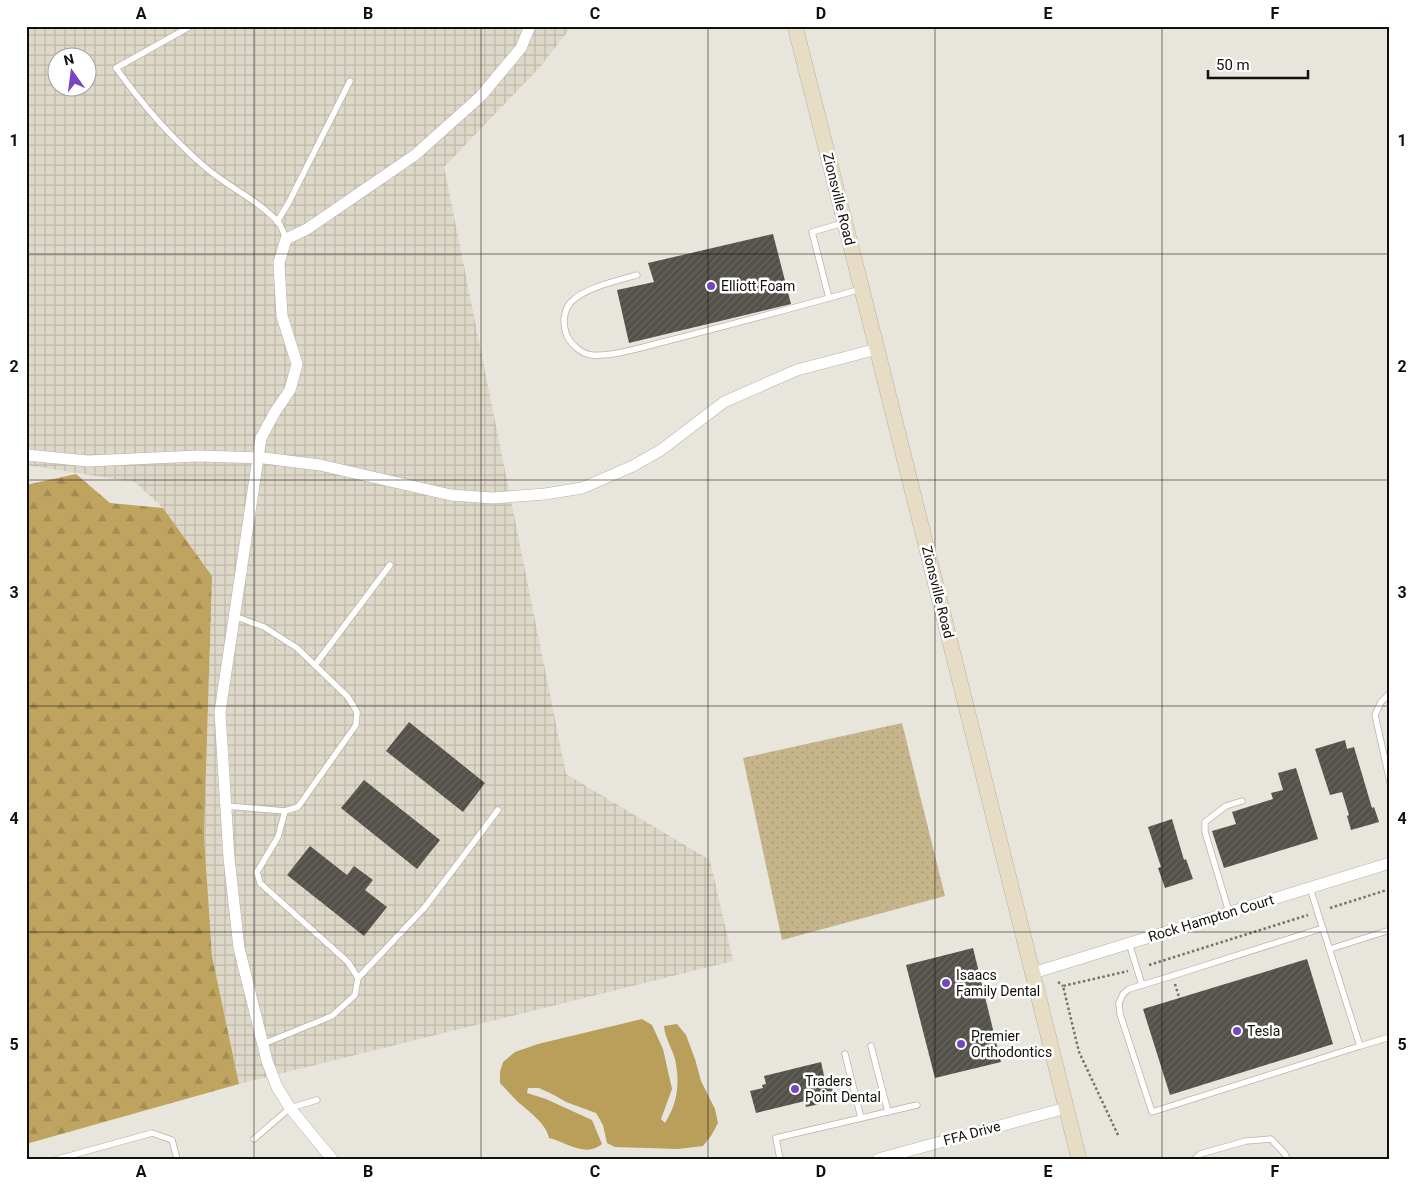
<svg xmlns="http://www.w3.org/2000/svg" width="1416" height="1185" viewBox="0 0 1416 1185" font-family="Roboto,sans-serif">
<defs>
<pattern id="industrial-grid" width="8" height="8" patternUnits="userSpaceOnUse" patternTransform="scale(1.25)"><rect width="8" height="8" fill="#ded8c8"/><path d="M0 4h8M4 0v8" fill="none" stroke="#bdb8ab"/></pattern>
<pattern id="forest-firs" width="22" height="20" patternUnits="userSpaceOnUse" patternTransform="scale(1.25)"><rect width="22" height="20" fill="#bfa460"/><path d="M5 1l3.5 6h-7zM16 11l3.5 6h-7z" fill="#a38c52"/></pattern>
<pattern id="garden-dots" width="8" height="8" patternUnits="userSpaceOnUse" patternTransform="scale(1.25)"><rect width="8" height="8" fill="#c6b58b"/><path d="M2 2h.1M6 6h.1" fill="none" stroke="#a99b77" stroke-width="1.8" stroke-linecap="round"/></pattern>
<pattern id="building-hatch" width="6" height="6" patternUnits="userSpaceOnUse" patternTransform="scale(1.25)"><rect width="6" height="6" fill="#54514a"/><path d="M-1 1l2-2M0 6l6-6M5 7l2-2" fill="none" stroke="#686560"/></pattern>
</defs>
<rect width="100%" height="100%" fill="#e8e5dc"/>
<path fill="url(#industrial-grid)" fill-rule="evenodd" d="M26 26H572L540 67 444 167 566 774 710 860 733 961 239 1084 212 956 204 836 212 576 163 508 135 482 26 465ZM58 58H88V88H58Z"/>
<polygon fill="url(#forest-firs)" points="76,474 110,503 163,508 212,576 204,836 212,956 239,1084 26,1144 26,485"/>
<polygon fill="url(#garden-dots)" points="902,723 945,896 782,940 743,758"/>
<path fill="#ba9f5b" d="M642 1019 652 1025 663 1049 672 1089 661 1119 665 1123C678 1102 680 1083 675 1059 672 1048 665 1038 664 1026L677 1024 686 1035 695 1059 701 1081 715 1109 718 1123 711 1136 703 1146 678 1149 615 1147 607 1143 603 1125 596 1113 566 1102 554 1095 539 1088H528L527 1093 546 1099 592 1120 602 1144C586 1158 566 1142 549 1138 546 1123 528 1111 517 1101 511 1095 506 1089 500 1083V1072L503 1062 515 1052 538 1044Z"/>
<g fill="url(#building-hatch)">
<polygon points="773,234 791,304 629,343 617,290 654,282 648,263"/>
<polygon points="409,722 485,783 463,812 386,751"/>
<polygon points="1345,740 1347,749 1354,747 1372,808 1374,807 1379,822 1351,830 1347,816 1349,815 1342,792 1330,795 1315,749"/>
<polygon points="1296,768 1318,839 1224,868 1212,831 1236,824 1232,812 1273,799 1271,793 1283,790 1278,773"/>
<polygon points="364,780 440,840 417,869 341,808"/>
<polygon points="1172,819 1184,860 1186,859 1193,879 1165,888 1158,868 1161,867 1148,827"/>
<polygon points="310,846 347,875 354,866 373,880 365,890 387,907 364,936 287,875"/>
<polygon points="973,948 1001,1062 935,1078 906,965"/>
<polygon points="1307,959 1333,1044 1170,1095 1143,1009"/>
<polygon points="821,1062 825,1080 830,1079 834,1096 828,1098 829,1102 806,1107 805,1101 756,1113 750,1091 763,1088 762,1085 766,1084 764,1076"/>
</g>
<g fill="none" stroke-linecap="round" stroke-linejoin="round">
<defs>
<g id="lane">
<path d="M191 26 116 68C142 104 171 138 205 167 228 187 258 200 278 222 282 227 284 234 286 239"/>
<polyline points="277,222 289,202 350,81"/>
<polyline points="843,223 812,232 829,298 861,289"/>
<path d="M637 275C619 280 584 288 571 302 566 307 565 313 564 319 564 326 565 332 568 338 573 346 582 354 592 355 613 357 646 346 667 341 721 327 775 313 829 298"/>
<polyline points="315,665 390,565"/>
<polyline points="1390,693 1381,702 1375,715 1390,782"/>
<polyline points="226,806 285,811 298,807 356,725 357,712 348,697 297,648 264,627 234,616"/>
<polyline points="1310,888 1360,1046 1152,1112 1120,1014 1119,1003 1123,994 1129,989 1172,976 1323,928"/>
<polyline points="1229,912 1205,832 1205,822 1226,806 1242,801"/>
<polyline points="1129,943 1142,985"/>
<polyline points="1330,949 1390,930"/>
<polyline points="358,978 425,907 498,810"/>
<polyline points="263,1044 332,1016 355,995 358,978 348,962 260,883 257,872 278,837 285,811"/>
<polyline points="871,1046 888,1112"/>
<polyline points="1360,1046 1390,1037"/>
<polyline points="845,1054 861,1118"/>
<polyline points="254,1139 290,1108 317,1100"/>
<polyline points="58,1159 152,1133 172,1140 177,1159"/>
<polyline points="780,1159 776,1138 917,1105"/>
<polyline points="1195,1159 1200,1154 1246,1141 1271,1139 1285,1154 1287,1159"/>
</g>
<g id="street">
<polyline points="26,455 88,461 198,456 264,458 320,465 451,495 492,498 545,494 582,488 633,466 661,450 724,402 797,370 877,349"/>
<polyline points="1033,973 1390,863"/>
<polyline points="332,1159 290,1108 277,1087 267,1061 239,948 229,858 220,712 261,438 275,412 290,390 297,364 282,316 279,263 286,239 307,229 415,155 481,96 521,48 530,26"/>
<polyline points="878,1159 1066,1108"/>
</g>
<polyline id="secondary" points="795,26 877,349 1079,1159"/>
</defs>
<use href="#lane" stroke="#b7b3ab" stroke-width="7"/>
<use href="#street" stroke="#b7b3ab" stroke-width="12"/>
<use href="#secondary" stroke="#b7b3ab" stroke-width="16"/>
<g stroke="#75736d" stroke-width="2.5" stroke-dasharray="2.5 2.5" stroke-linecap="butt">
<polyline points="1330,908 1390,889"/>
<polyline points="1149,965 1308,915"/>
<polyline points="1058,982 1063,986"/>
<polyline points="1175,984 1179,997"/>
<polyline points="1118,1135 1079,1052 1063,986 1128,971"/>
</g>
<use href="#lane" stroke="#fff" stroke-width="5.5"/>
<use href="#street" stroke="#fff" stroke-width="11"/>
<use href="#secondary" stroke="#e6ddc4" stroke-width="15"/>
</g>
<path fill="none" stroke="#11100d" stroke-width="1" stroke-opacity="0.55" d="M254 26V1159M481 26V1159M708 26V1159M935 26V1159M1162 26V1159M26 254H1390M26 480H1390M26 706H1390M26 932H1390"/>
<g fill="#7646be" stroke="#fff" stroke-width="2">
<circle cx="711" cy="286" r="5"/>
<circle cx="946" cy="983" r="5"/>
<circle cx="1237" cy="1031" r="5"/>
<circle cx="961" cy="1044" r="5"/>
<circle cx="795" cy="1089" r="5"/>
</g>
<g text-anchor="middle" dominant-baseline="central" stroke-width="5" stroke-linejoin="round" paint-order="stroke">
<g font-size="14" fill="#11100d" stroke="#fff">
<text transform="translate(839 199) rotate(76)">Zionsville Road</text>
<text transform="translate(938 592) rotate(76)">Zionsville Road</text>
<text transform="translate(1211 918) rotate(-17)">Rock Hampton Court</text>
<text transform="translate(972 1133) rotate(-15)">FFA Drive</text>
</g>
<g font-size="14" fill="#11100d" stroke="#fff" text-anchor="start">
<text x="721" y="286">Elliott Foam</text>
<text x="956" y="975">Isaacs<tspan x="956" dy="16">Family Dental</tspan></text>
<text x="1247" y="1031">Tesla</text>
<text x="971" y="1036">Premier<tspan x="971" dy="16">Orthodontics</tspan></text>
<text x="805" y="1081">Traders<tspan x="805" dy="16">Point Dental</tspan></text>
</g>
</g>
<rect width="1416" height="1185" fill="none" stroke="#ffffff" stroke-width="55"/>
<g transform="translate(72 72) rotate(346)"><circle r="24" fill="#ffffff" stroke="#a09f9e"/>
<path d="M0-4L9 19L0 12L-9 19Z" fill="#7646be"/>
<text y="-8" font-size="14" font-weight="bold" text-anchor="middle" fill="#11100d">N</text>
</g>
<path d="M1208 70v8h100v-8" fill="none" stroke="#11100d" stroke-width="2.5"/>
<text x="1216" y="70" font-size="15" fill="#11100d" stroke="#ffffff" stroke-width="4" paint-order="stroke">50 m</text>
<rect x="28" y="28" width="1360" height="1130" fill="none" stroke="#11100d" stroke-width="2"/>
<g font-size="16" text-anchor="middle" font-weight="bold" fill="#11100d">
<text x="141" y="19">A</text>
<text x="368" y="19">B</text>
<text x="595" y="19">C</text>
<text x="821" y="19">D</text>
<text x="1048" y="19">E</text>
<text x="1275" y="19">F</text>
<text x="14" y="146">1</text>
<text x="1402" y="146">1</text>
<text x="14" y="372">2</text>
<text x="1402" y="372">2</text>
<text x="14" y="598">3</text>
<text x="1402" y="598">3</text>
<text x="14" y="824">4</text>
<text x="1402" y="824">4</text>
<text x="14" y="1050">5</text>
<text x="1402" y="1050">5</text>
<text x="141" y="1177">A</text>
<text x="368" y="1177">B</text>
<text x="595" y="1177">C</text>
<text x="821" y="1177">D</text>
<text x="1048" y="1177">E</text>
<text x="1275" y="1177">F</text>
</g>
</svg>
